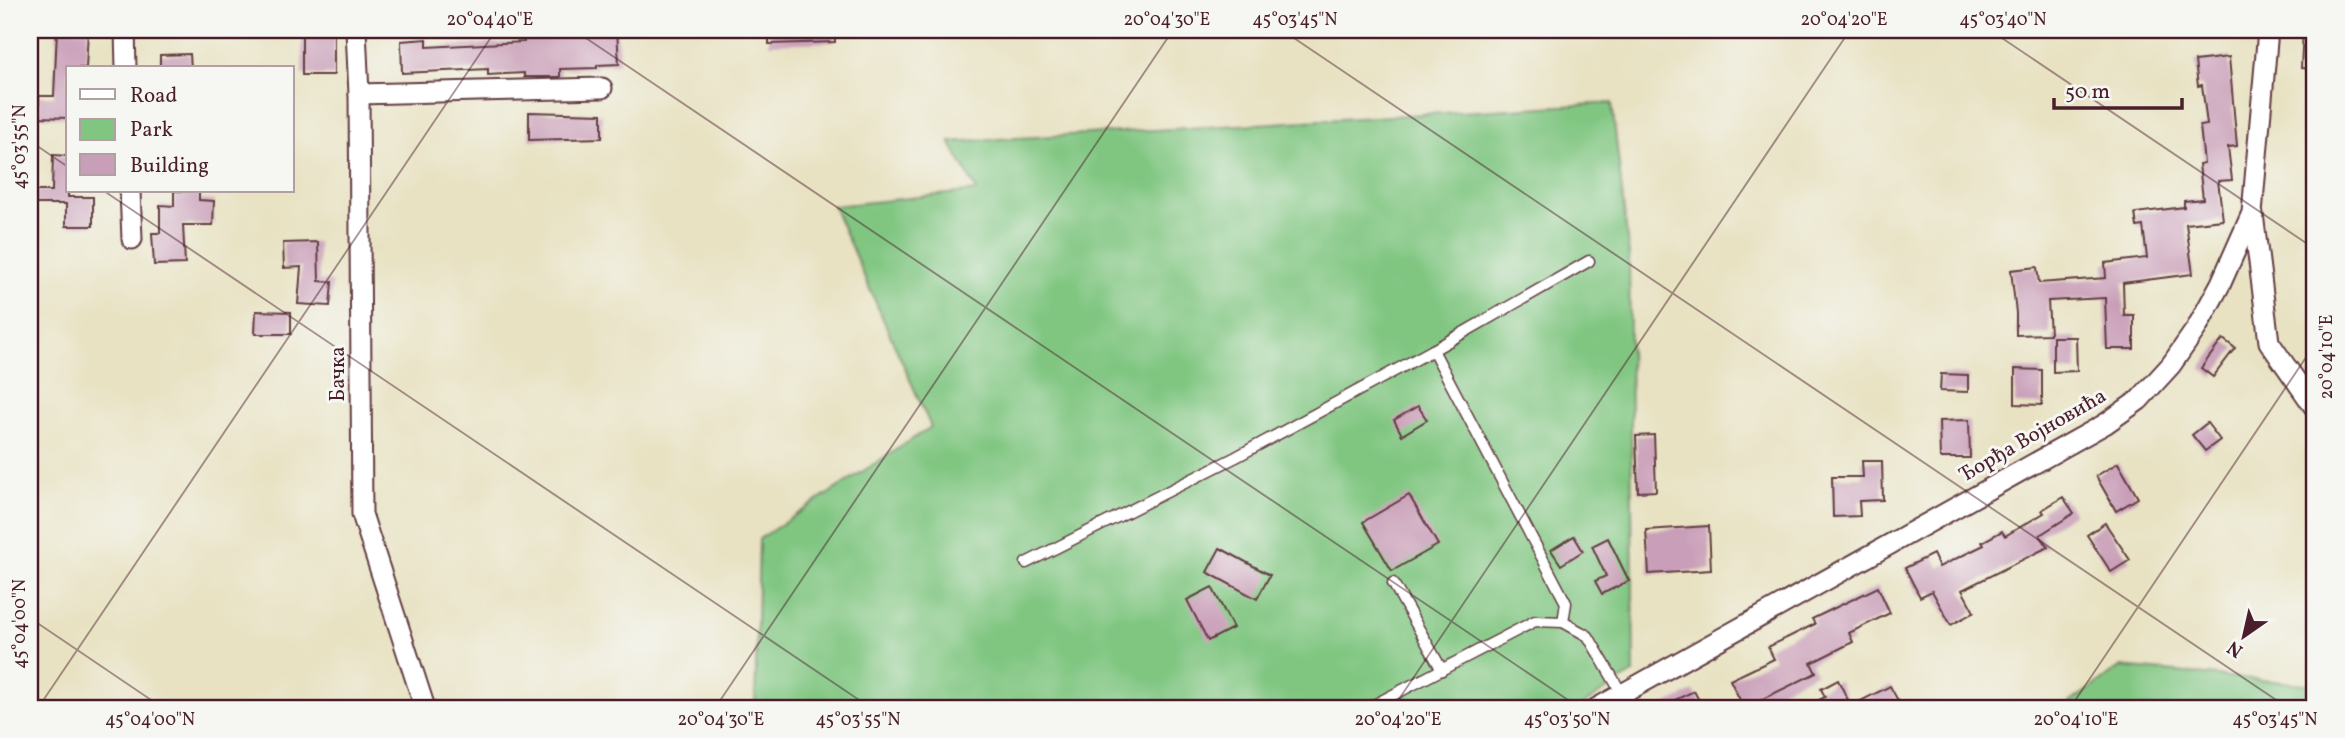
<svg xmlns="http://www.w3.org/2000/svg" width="2345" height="738" viewBox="0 0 2345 738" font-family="Vollkorn,serif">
<rect width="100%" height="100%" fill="#f6f6f2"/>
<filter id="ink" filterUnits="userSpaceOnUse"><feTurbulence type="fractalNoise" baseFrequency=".0143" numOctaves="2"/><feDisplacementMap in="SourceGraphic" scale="14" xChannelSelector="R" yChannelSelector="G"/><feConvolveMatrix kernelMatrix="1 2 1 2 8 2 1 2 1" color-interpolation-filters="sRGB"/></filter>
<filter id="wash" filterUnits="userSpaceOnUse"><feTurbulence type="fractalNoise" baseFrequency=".00686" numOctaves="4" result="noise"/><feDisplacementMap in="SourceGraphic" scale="28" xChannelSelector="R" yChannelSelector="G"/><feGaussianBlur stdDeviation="1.57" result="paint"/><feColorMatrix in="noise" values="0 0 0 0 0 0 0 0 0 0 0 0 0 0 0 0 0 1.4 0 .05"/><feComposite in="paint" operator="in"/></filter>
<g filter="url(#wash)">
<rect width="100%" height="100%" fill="#e8e2c2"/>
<g fill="#80c681" stroke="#657256" stroke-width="2">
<polygon points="1612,103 1629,255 1634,672 1578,708 755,708 759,539 931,427 833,206 977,191 950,142"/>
<polygon points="2121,667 2315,685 2315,708 2062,708"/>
</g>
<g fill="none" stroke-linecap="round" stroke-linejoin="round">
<polyline stroke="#5ec7da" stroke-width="5" points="2297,708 2315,699"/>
</g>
<g id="blocks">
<g fill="#c99eb8">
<polygon points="57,30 88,30 86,68 68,68 68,118 39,117 39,96 54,96"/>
<rect x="302" y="30" width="32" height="45"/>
<polygon points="524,30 617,30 619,64 597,65 597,68 560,69 560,77 524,77 524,73 488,75 488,69 402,73 401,41 427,39 427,47 524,42"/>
<polygon points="769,30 835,30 835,42 769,44"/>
<polygon points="2303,30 2315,30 2315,69 2301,68"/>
<polygon points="190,54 191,68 160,68 160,55"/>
<polygon points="2229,57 2237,146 2228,147 2232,180 2218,181 2223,220 2186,224 2193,274 2123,283 2124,315 2134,315 2134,349 2107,349 2105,298 2048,301 2050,334 2016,335 2016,313 2011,270 2037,267 2039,283 2106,278 2105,263 2147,258 2143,226 2137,227 2135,213 2184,207 2184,201 2203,199 2199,164 2204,163 2200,126 2207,125 2202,85 2198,86 2195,61"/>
<polygon points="529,112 602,114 602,138 529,140"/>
<polygon points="53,155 68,156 68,197 93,197 93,226 66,226 66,204 30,204 30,191 52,191"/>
<polygon points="174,191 199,191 199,200 214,201 213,225 183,225 185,264 154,265 152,233 160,233 160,205 174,206"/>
<polygon points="318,242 319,281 332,282 330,306 298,304 301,267 284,268 283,243"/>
<polygon points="256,311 291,312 291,334 255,334"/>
<polygon points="2053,337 2076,337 2077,371 2053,372"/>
<polygon points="2223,339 2235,348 2213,377 2201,368"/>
<polygon points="2015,369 2042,370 2042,405 2015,404"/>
<polygon points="1941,374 1968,375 1968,392 1940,391"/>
<polygon points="1418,406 1427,420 1402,435 1394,420"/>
<polygon points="1969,420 1970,458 1940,458 1939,421"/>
<polygon points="2207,423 2220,440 2205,451 2192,435"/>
<polygon points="1654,435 1656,491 1638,492 1636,436"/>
<polygon points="1862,461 1882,461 1883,500 1859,501 1860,516 1833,517 1832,477 1863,477"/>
<polygon points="2118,463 2138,498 2116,511 2096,476"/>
<polygon points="1409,495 1438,545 1392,571 1363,522"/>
<polygon points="2063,497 2074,513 2040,535 2048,547 1962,590 1974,612 1951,625 1932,591 1920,597 1905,568 1933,554 1939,567 1984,545 1982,542 2002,531 2005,536 2044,513 2042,510"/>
<polygon points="2105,523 2130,560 2111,572 2087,535"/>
<polygon points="1709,526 1711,570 1649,574 1646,530"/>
<polygon points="1574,536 1583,551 1561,565 1551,550"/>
<polygon points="1608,538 1629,581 1602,594 1595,581 1606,576 1592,546"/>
<polygon points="1220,548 1270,575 1257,599 1207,572"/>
<polygon points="1212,587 1233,628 1208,641 1187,600"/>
<polygon points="1878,587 1890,613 1849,633 1853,642 1811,663 1816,673 1744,708 1730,680 1774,659 1768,647 1815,624 1812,619"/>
<polygon points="1838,680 1851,706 1890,686 1902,708 1804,708 1825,697 1821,689"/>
<polygon points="1694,691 1703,708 1658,708"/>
</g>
</g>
</g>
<g filter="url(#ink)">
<use href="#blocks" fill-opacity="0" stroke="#623c42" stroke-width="2"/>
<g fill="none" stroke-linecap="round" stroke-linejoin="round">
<defs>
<g id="lane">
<polyline points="1433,350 1589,261"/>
<polyline points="1026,563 1236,457 1433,350 1566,603 1563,622"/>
<polyline points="1393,583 1442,670"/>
<polyline points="1368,708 1535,621 1563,622 1588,636 1622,694"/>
</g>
<g id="street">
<polyline points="125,30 126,68"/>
<polyline points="356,30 359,94 362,514 425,708"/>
<polyline points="359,94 602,88"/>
<polyline points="130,191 132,239"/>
<polyline points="2253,214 2269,342 2315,408"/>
<polyline points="1597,708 2105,424 2139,400 2171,365 2196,329 2221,283 2252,213 2268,30"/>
</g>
</defs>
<use href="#lane" stroke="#623c42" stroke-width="13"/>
<use href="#street" stroke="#623c42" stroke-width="23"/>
<use href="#lane" stroke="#fff" stroke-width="10"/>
<use href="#street" stroke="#fff" stroke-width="19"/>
</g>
</g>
<path fill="none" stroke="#4a1f2b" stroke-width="2" stroke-opacity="0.45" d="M574 30 1580 708M1282 30 2288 708M1990 30 2315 249M30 141 68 167M104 191 871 708M30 618 163 708M38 708 496 30M715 708 1173 30M1393 708 1850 30M2070 708 2315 344"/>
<g text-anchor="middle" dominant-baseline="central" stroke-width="6" stroke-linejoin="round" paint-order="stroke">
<g font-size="21" fill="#4a1f2b" stroke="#f6f6f2">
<text transform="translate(338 374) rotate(-90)">Бачка</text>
<text transform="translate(2033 436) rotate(-30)">Ђорђа Војновића</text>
</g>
</g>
<rect width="2345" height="738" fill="none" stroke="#f6f6f2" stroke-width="77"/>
<rect x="66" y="66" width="228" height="126" fill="#f6f6f2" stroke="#b1a0a2" stroke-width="2"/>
<rect x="80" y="89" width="35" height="10" fill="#ffffff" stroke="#b1a0a2" stroke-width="2"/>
<text x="130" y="102" font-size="21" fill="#4a1f2b">Road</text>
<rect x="80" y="119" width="35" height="21" fill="#80c681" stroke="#b1a0a2" stroke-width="2"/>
<text x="130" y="136" font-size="21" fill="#4a1f2b">Park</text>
<rect x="80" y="154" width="35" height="21" fill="#c99eb8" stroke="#b1a0a2" stroke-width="2"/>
<text x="130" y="172" font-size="21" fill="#4a1f2b">Building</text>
<g transform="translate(2244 636) rotate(214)" stroke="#f6f6f2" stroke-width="5" paint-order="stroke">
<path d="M0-5L12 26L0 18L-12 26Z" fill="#4a1f2b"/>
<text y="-10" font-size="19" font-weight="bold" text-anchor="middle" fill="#4a1f2b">N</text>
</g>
<path d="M2054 98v10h128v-10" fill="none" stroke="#4a1f2b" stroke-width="3.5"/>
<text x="2065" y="98" font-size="21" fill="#4a1f2b" stroke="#f6f6f2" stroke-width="5" paint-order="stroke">50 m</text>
<rect x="38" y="38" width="2268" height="662" fill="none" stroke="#4a1f2b" stroke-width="2.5"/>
<g font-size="18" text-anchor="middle" fill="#4a1f2b">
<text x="490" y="25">20°04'40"E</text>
<text x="1167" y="25">20°04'30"E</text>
<text x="1295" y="25">45°03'45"N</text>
<text x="1844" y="25">20°04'20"E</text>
<text x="2003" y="25">45°03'40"N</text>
<text transform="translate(19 147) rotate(-90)" y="6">45°03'55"N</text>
<text transform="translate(2326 357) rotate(-90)" y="6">20°04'10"E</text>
<text transform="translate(19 624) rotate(-90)" y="6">45°04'00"N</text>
<text x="150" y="725">45°04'00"N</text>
<text x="721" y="725">20°04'30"E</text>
<text x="858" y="725">45°03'55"N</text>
<text x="1398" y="725">20°04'20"E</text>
<text x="1567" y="725">45°03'50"N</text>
<text x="2076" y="725">20°04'10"E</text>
<text x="2275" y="725">45°03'45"N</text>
</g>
</svg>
